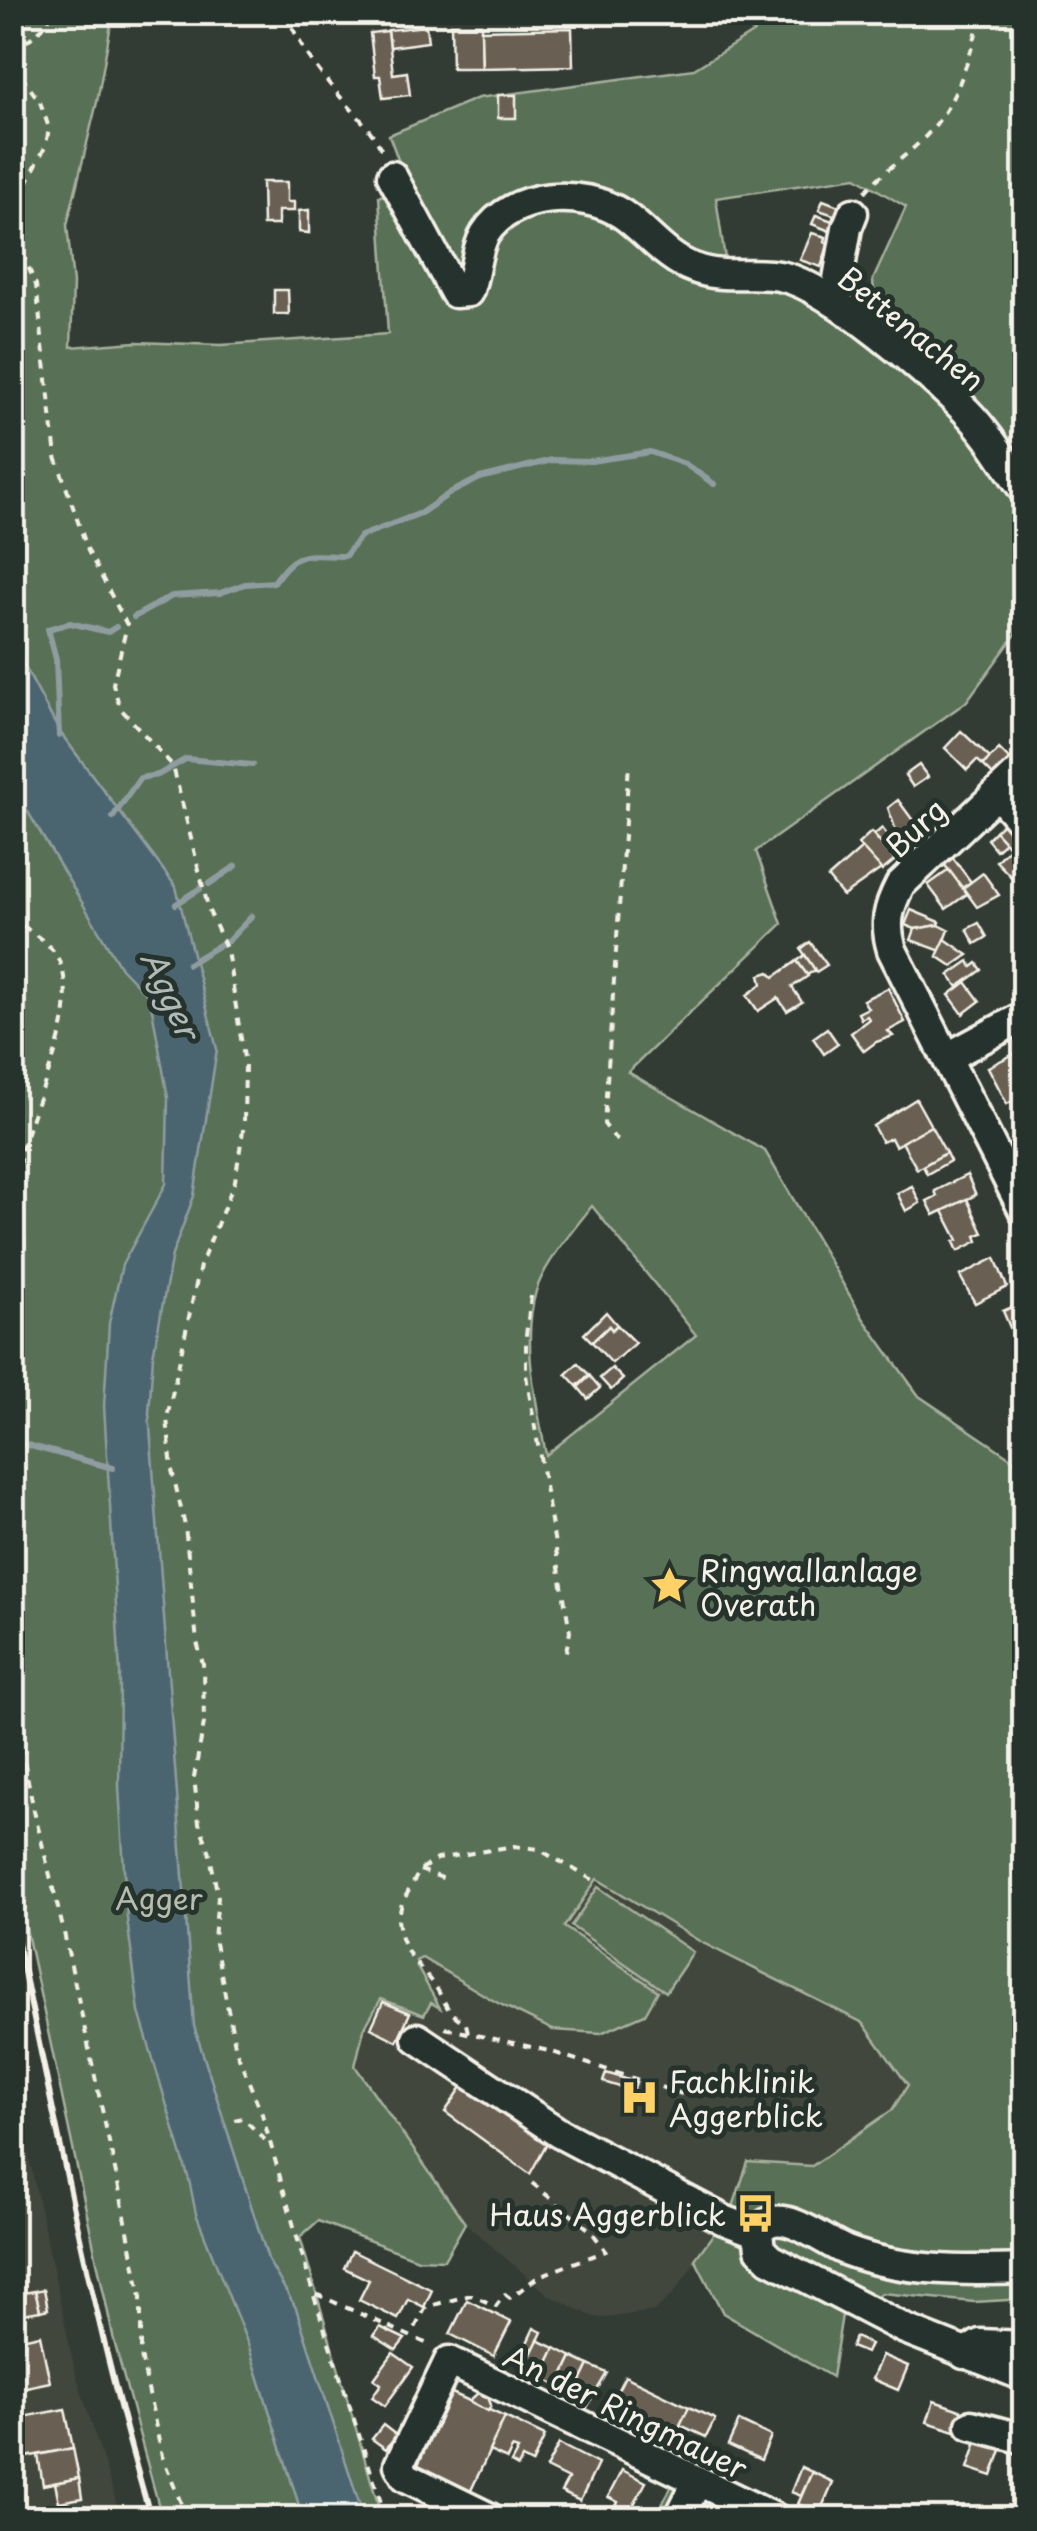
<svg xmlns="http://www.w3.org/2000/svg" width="1037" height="2531" viewBox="0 0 1037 2531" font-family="'Playpen Sans',sans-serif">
<rect width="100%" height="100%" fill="#333c34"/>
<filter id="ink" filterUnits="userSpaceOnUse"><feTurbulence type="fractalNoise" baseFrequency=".01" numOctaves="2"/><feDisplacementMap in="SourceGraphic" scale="20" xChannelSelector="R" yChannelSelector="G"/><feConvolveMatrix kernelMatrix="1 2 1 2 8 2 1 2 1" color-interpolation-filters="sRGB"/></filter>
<g filter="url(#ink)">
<g fill="#43473d">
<polygon points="597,1879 701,1942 863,2023 908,2085 892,2110 812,2166 748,2162 733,2207 674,2293 654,2311 604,2318 594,2317 549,2295 465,2223 355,2066 365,2029 381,1999 413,2012 431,2003 438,2007 432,1990 417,1967 415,1961 422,1957 496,2002 553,2030 657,1991 564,1927"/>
<polygon points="12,2079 75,2371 121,2518 13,2518"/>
</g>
<g fill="#597054" stroke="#a6b09e" stroke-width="2.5" fill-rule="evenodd">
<path d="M13 13H113L97 102 67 225 73 283 71 347 136 342 221 345 388 334 379 196 410 192 389 135 478 98 694 69 754 32 775 13H1024V472L876 322 873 280 906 207 856 177 716 198 728 279 783 286 828 307 931 395 978 446 1024 505V605L1016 634 966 702 756 851 782 924 628 1072 765 1151 863 1318 919 1396 1024 1467V2299L974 2302 882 2293 842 2315 832 2377 723 2313 695 2259 733 2207 748 2162 812 2166 892 2110 908 2085 863 2023 701 1942 597 1879 564 1927 658 1991 645 2014 601 2033 553 2030 496 2002 422 1958 416 1961 417 1967 440 2008 431 2003 424 2015 381 1999 364 2029 355 2066 465 2223 444 2260 418 2259 318 2221 300 2237 382 2518H162L114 2341 13 1867 12 675 176 887 59 731 13 645ZM592 1206 696 1335 546 1455C537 1404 521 1343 536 1291 544 1264 574 1229 592 1206Z"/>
<polygon points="598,1887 693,1952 666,1992 571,1926"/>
<polygon points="682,2466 767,2518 655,2518"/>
</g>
<polygon fill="#4c6570" stroke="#8f9da0" stroke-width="2.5" points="13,645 59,731 176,887 217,1049 194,1196 172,1255 153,1356 149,1413 194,2026 269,2262 296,2308 364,2518 303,2518 249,2347 196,2214 189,2180 139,2012 127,1919 119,1787 120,1673 104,1406 109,1323 122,1265 166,1184 168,1098 150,998 121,968 13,787"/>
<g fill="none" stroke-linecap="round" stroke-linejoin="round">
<g stroke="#8f9da0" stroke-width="6">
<polyline points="39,12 43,12"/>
<path d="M134 617 172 596 220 593 245 584 274 582C297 548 306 556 345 556L361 536 421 513 450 493 480 478 552 460 591 461 650 452 685 464 714 484"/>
<polyline points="59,736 56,659 48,629 70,623 108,632 116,627"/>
<polyline points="113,817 140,778 158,775 186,759 252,765"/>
<polyline points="209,884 236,866"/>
<polyline points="176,904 200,889"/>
<polyline points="228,941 252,916"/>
<polyline points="188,964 221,944"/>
<polyline points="12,1441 113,1468"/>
</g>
</g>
<g fill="#696052" stroke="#f4f1e8" stroke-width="2.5">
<polygon points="451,24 481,24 482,68 452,68"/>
<polygon points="426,26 428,42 390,47 388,30"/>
<polygon points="572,28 573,66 482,68 481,30"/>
<polygon points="388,31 393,74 407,72 410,95 383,98 380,76 375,76 370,33"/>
<rect x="498" y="95" width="18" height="23"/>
<polygon points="262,182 287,182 287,202 294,202 294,211 278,211 278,225 263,225"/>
<polygon points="823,200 844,208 838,223 832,221 834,215 819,210"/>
<polygon points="309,210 309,233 299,232 299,211"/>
<polygon points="816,215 838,223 835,233 812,224"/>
<polygon points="812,233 826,237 825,242 829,243 821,267 800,260"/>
<polygon points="274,290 288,290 289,314 274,314"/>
<polygon points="961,731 990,758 983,765 977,760 967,770 945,748"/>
<polygon points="999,749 1012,762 996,778 983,765"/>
<polygon points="919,765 928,777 913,787 905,775"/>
<polygon points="898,800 928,841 912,852 895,828 888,808"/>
<polygon points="1010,816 1024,831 1024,843 1015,853 995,831"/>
<polygon points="882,828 894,844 887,849 874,835"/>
<polygon points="995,831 1005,842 996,850 987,839"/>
<polygon points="871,832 895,860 882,871 858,844"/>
<polygon points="862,848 881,869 843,896 828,878"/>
<polygon points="1009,848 1024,864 1024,874 1016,882 996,861"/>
<polygon points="953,858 971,882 962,888 944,864"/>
<polygon points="949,870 967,894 946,909 928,885"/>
<polygon points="983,873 999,895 977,907 963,888"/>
<polygon points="911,910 940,922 939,925 915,929 905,925"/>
<polygon points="979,923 987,937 975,944 967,929"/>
<polygon points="939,925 949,930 941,951 911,940 915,929"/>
<polygon points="945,939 968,955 952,966 937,956"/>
<polygon points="810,942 827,965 816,972 801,949"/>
<polygon points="805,955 815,970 807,975 797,961"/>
<polygon points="797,961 808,976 792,987 802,1002 787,1011 778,998 758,1011 747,995 762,984 760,975 769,972 774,977"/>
<polygon points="969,961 972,967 977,963 982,970 958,987 949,975"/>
<polygon points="966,982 980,1001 963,1014 949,995"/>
<polygon points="888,988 905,1022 888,1031 893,1036 876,1042 864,1051 851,1033 869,1019 867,1016 861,1019 858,1013 868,1008 863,1000"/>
<polygon points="827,1028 838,1044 824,1054 813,1038"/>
<polygon points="1024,1049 1024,1095 1007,1104 988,1067"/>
<polygon points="916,1099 931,1126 895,1146 891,1138 882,1142 873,1126"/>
<polygon points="931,1126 946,1153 917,1169 902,1142"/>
<polygon points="946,1153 950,1161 927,1174 923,1166"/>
<polygon points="967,1175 976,1195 934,1215 927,1201 937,1196 935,1191"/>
<polygon points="912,1186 920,1203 906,1211 897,1193"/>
<polygon points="967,1199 983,1233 976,1236 978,1241 958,1251 954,1242 958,1240 943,1211"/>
<polygon points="995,1258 1007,1287 975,1303 960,1276"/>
<polygon points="1024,1272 1024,1293 1021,1295 1013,1277"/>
<polygon points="1024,1302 1024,1333 1014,1337 1003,1311"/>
<polygon points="606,1312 617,1325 612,1330 609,1326 592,1342 584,1334"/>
<polygon points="617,1325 635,1343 612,1363 592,1342 609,1326 612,1330"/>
<polygon points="578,1363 589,1375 577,1386 566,1374"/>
<polygon points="612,1368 623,1379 611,1390 600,1378"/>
<polygon points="590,1376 600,1388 588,1399 578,1387"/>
<polygon points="383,2002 410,2013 397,2041 371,2028"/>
<polygon points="606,2073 636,2082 633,2091 603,2082"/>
<polygon points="466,2081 548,2141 530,2174 445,2112"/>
<polygon points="352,2251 432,2290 424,2307 408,2299 398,2319 359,2300 369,2280 344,2268"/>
<polygon points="44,2289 48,2309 40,2311 35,2291"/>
<polygon points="35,2291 40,2311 12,2316 12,2295"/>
<polygon points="467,2300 511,2322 494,2356 450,2334"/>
<polygon points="380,2327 405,2339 396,2350 374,2336"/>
<polygon points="534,2328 542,2332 534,2349 526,2345"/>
<polygon points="40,2335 50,2382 12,2390 12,2341"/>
<polygon points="855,2337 870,2344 866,2353 851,2347"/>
<polygon points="538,2340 555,2348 541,2377 532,2373 528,2377 522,2372"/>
<polygon points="555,2348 572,2357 558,2386 541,2377"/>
<polygon points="393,2353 413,2367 385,2406 372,2397 381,2384 374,2379"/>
<polygon points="882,2355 908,2366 898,2390 872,2379"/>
<polygon points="572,2357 589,2365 575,2394 558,2386"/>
<polygon points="589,2365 607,2373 587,2407 583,2405 584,2398 575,2394"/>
<polygon points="625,2376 689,2407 670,2447 605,2415"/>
<polygon points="452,2393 505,2417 467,2499 414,2473"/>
<polygon points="478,2393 488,2397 491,2405 488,2411 469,2401"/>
<polygon points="934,2401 963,2411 955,2431 927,2422"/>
<polygon points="689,2407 715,2419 706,2437 680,2425"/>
<polygon points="65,2409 73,2448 26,2457 18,2418"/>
<polygon points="505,2417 545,2436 532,2464 522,2459 518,2467 511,2463 518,2450 512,2448 507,2459 489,2451"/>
<polygon points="739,2421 771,2436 761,2460 728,2445"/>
<polygon points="383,2425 396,2435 386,2449 372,2439"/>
<polygon points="978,2439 1002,2447 992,2476 968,2468"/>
<polygon points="559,2444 598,2464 580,2501 561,2492 568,2479 546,2468"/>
<polygon points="73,2448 79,2478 43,2485 38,2455"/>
<polygon points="801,2467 812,2472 801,2496 791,2492"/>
<polygon points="622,2470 646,2482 632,2508 638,2511 634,2518 620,2518 612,2514 618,2502 608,2497"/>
<polygon points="812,2472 833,2482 819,2514 798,2504"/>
<polygon points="79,2478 82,2498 59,2502 55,2483"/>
<polygon points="433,2507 447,2514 448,2510 458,2515 457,2518 427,2518"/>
</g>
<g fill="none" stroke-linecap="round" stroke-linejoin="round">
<defs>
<g id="minor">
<path d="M392 176 455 293 468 292C476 274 475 251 485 234 511 192 582 188 622 214 646 230 665 258 694 268 724 280 754 270 784 277 830 288 932 375 966 411 989 434 1006 464 1024 490"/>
<polyline points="834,302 847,228 853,213"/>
<path d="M1024 768 900 885C888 908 884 924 892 950L1024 1211"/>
<polyline points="998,794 1024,824"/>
<polyline points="948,1057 1024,1016"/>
<polyline points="417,2038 559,2133 724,2220 758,2233"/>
<path d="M1024 2269C965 2271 903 2272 847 2251 823 2242 776 2200 758 2233L760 2249 770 2259 905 2329 1024 2376"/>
<polyline points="964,2354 980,2344 1024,2346"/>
<polyline points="971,2425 1024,2439"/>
<polyline points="490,2518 406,2477 399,2465 449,2361 775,2518"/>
<polyline points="679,2518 697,2482"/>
</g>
</defs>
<use href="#minor" stroke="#f4f1e8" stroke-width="35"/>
<g stroke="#f4f1e8" stroke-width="4" stroke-dasharray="8 8" stroke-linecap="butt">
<polyline points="51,12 47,24 18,49 16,69 40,102 49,128 46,145 25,187 15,236 36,285 56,457 88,551 127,625 113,684 120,708 173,766 209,911 227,950 245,1064 244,1124 235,1181 200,1266 167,1418 172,1470 185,1526 197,1642 203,1664 204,1723 194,1777 199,1823 209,1850 218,1897 214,1938 236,2050 262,2114 313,2293 386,2518"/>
<path d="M286 12C299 47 320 74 344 101 360 119 373 131 383 153"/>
<path d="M865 192C882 172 904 158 923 139 958 104 969 58 982 12"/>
<path d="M12 914C33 940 57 939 64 977 75 1031 32 1101 21 1155 16 1182 22 1205 24 1231 25 1261 22 1302 12 1331"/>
<polyline points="617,1141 604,1124 629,764"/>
<polyline points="531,1296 526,1335 526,1375 570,1632 565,1656"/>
<polyline points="12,1699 34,1811 63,1928 126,2221 141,2297 141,2356 162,2456 187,2518"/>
<polyline points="420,1870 448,1880"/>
<polyline points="445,2028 549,2051 682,2094"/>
<polyline points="468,2032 466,2024 450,2012 437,1989 407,1951 401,1938 398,1920 402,1903 420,1870 437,1859 514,1846 538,1849 593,1880"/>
<polyline points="234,2120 243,2118 269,2144"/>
<polyline points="316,2294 430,2345"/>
<polyline points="415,2328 426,2307 471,2295 496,2306 505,2294 510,2298 539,2276 606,2251 591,2231 527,2179"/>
</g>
<use href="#minor" stroke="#26332d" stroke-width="28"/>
<path stroke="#f4f1e8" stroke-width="6" d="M12 1916C56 2117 92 2321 151 2518"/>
</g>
</g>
<defs>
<symbol id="sight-bare" viewBox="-9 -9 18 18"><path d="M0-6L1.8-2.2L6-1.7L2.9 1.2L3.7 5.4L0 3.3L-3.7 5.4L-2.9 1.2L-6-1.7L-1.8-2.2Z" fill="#ffd166" stroke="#26332d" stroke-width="2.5" paint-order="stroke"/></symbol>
<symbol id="hospital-bare" viewBox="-9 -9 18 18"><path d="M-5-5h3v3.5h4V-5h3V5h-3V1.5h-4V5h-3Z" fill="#ffd166" stroke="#26332d" stroke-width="2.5" paint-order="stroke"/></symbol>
<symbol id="bus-bare" viewBox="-9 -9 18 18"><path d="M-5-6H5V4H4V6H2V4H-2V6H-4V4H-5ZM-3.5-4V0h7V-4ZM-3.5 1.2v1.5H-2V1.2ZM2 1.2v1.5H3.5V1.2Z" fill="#ffd166" stroke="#26332d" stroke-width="2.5" paint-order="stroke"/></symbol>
</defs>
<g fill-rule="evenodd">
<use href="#sight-bare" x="642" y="1558" width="55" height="55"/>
<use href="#hospital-bare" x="612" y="2070" width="55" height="55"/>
<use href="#bus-bare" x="728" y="2186" width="55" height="55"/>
</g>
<g text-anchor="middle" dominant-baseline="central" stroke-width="10" stroke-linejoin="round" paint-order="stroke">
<g font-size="30" fill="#f4f1e8" stroke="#26332d">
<text transform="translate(912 328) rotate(39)">Bettenachen</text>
<text transform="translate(915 827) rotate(-43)">Burg</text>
<text transform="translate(626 2411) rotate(26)">An der Ringmauer</text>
</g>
<g font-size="30" fill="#f4f1e8" stroke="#26332d" text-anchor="start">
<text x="700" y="1569">Ringwallanlage<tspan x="700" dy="34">Overath</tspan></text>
<text x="669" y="2080">Fachklinik<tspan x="669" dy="34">Aggerblick</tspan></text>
<text x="726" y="2213" text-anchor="end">Haus Aggerblick</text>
</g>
<g font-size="30" fill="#b6bdad" stroke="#26332d">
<text x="159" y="1897">Agger</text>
</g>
<g font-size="32" font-style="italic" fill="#b1b9b8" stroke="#26332d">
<text transform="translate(171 994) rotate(65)">Agger</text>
</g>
</g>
<rect width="1037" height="2531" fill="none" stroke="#26332d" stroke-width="50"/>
<rect x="25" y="25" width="987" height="2481" fill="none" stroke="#f4f1e8" stroke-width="4" filter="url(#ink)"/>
</svg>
